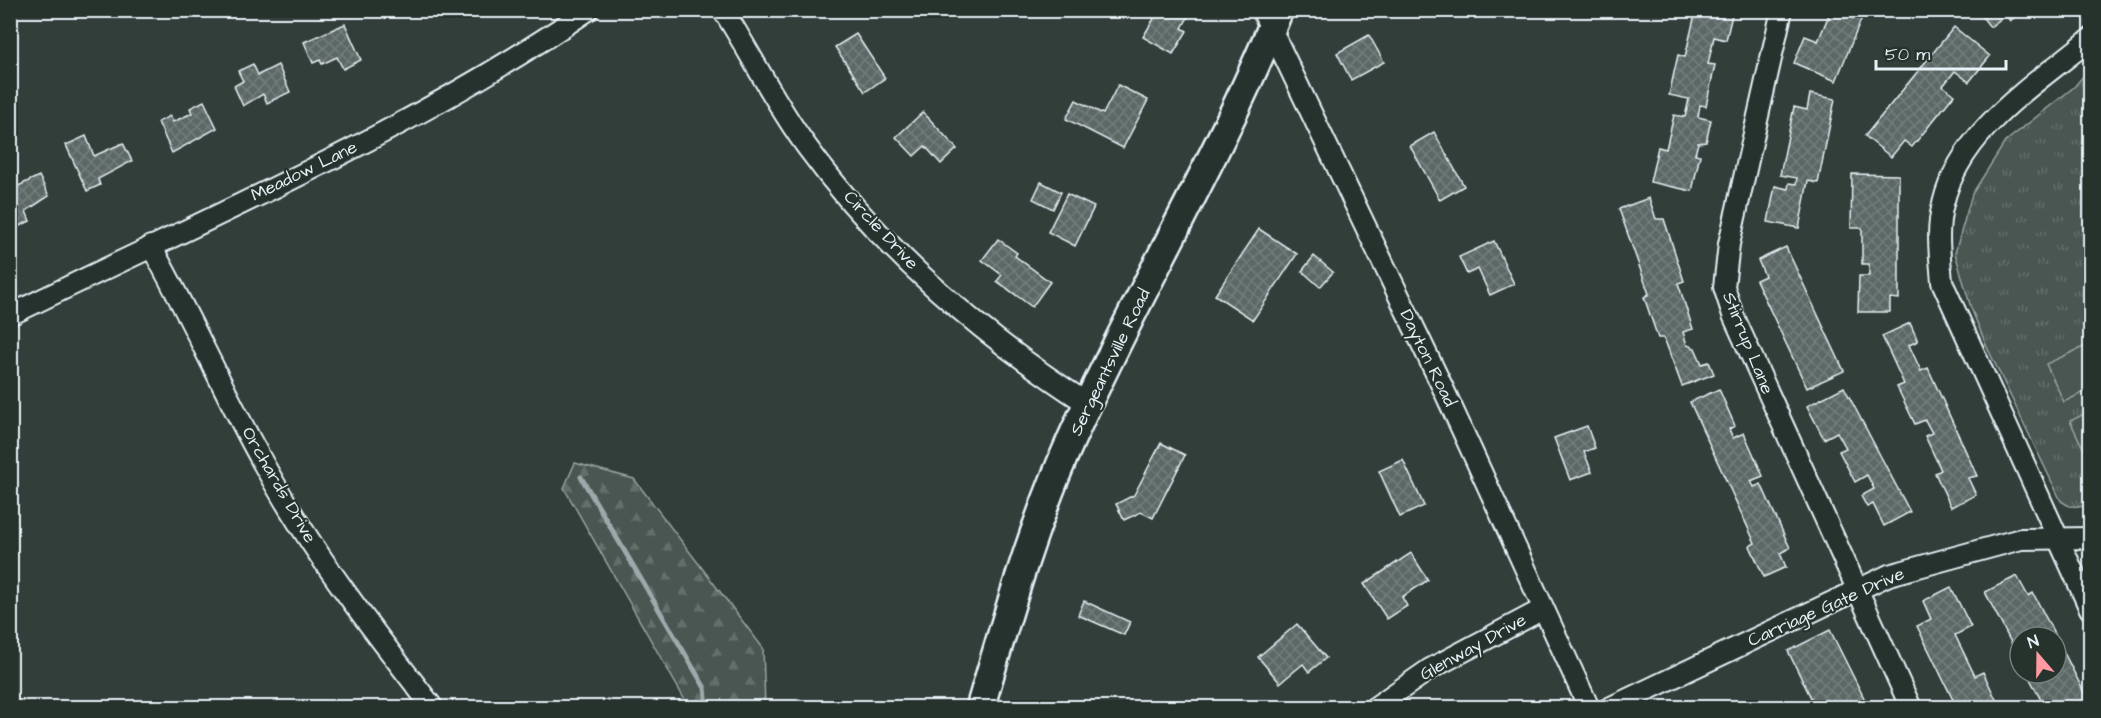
<svg xmlns="http://www.w3.org/2000/svg" width="2101" height="718" viewBox="0 0 2101 718" font-family="'Architects Daughter',sans-serif">
<defs>
<pattern id="grass-tufts" width="24" height="20" patternUnits="userSpaceOnUse" patternTransform="scale(1.5)"><rect width="24" height="20" fill="#495651"/><path d="M3 7l-1-3M5 7V3M7 7l1-3M15 17l-1-3M17 17v-4M19 17l1-3" fill="none" stroke="#636f6b"/></pattern>
<pattern id="forest-firs" width="22" height="20" patternUnits="userSpaceOnUse" patternTransform="scale(1.5)"><rect width="22" height="20" fill="#495651"/><path d="M5 1l3.5 6h-7zM16 11l3.5 6h-7z" fill="#636f6b"/></pattern>
<pattern id="building-cross-hatch" width="8" height="8" patternUnits="userSpaceOnUse" patternTransform="scale(1.5)"><rect width="8" height="8" fill="#5c6865"/><path d="M0 0l8 8M0 8l8-8" fill="none" stroke="#737e7c"/></pattern>
</defs>
<rect width="100%" height="100%" fill="#323e39"/>
<filter id="ink" filterUnits="userSpaceOnUse"><feTurbulence type="fractalNoise" baseFrequency=".0167" numOctaves="2"/><feDisplacementMap in="SourceGraphic" scale="12" xChannelSelector="R" yChannelSelector="G"/><feConvolveMatrix kernelMatrix="1 2 1 2 8 2 1 2 1" color-interpolation-filters="sRGB"/></filter>
<g filter="url(#ink)">
<polygon fill="url(#grass-tufts)" stroke="#98a4a4" stroke-width="1.5" points="2090,68 2090,507 2069,506 2061,501 1987,347 1971,308 1955,253 1972,194 2005,142 2074,87"/>
<polygon fill="url(#forest-firs)" stroke="#98a4a4" stroke-width="1.5" points="575,463 634,479 763,648 765,707 689,707 564,488"/>
<g fill="#495651" stroke="#98a4a4" stroke-width="1.5">
<polygon points="2090,344 2090,389 2064,402 2046,364"/>
<polygon points="2090,411 2090,462 2070,421"/>
</g>
<g fill="none" stroke-linecap="round" stroke-linejoin="round">
<polyline stroke="#9ea9ab" stroke-width="5" points="581,477 705,688 707,708"/>
</g>
<g fill="url(#building-cross-hatch)" stroke="#e8f1f8" stroke-width="1.5">
<polygon points="1159,10 1192,10 1182,28 1187,31 1173,54 1143,37"/>
<polygon points="1696,10 1733,11 1726,40 1714,37 1708,64 1715,65 1706,106 1700,105 1698,117 1711,120 1706,142 1698,143 1695,154 1700,155 1692,191 1650,182 1658,147 1666,149 1674,115 1685,117 1689,99 1669,95 1678,55 1685,57"/>
<polygon points="1831,10 1865,10 1836,81 1794,63 1805,36 1818,41"/>
<polygon points="1977,10 2024,10 2010,21 2006,15 1990,27"/>
<polygon points="345,24 361,60 343,69 337,57 322,64 320,60 313,63 304,42"/>
<polygon points="1954,27 1990,56 1969,82 1955,71 1943,86 1954,95 1912,147 1904,141 1891,157 1865,136"/>
<polygon points="856,34 885,78 865,92 835,47"/>
<polygon points="1369,35 1384,62 1351,80 1337,53"/>
<polygon points="253,64 258,75 278,65 290,92 267,103 263,94 243,106 234,86 243,81 238,71"/>
<polygon points="1118,85 1148,100 1123,148 1066,119 1076,100 1103,114"/>
<polygon points="1810,94 1835,99 1818,183 1808,181 1799,228 1768,222 1775,186 1788,189 1789,183 1796,184 1797,178 1780,175 1794,107 1807,110"/>
<polygon points="204,101 217,128 172,153 158,122 170,116 173,122 192,113 190,108"/>
<polygon points="923,112 957,149 941,164 925,146 914,156 896,137"/>
<polygon points="1434,132 1464,186 1440,200 1410,146"/>
<polygon points="86,136 94,156 123,143 132,161 98,179 100,185 87,191 66,145"/>
<polygon points="1852,174 1899,175 1899,299 1890,298 1890,312 1858,312 1859,276 1869,276 1869,264 1862,264 1862,228 1851,228"/>
<polygon points="39,176 49,196 26,211 30,221 11,230 10,190"/>
<polygon points="1041,182 1061,192 1053,209 1033,199"/>
<polygon points="1067,194 1094,207 1075,246 1048,232"/>
<polygon points="1649,198 1656,219 1664,219 1684,281 1678,283 1693,329 1683,332 1687,345 1695,348 1702,364 1709,362 1714,374 1682,386 1664,338 1658,338 1644,297 1649,294 1619,209"/>
<polygon points="1259,229 1297,254 1253,320 1215,295"/>
<polygon points="998,239 1017,253 1015,256 1050,282 1032,307 997,281 1002,275 982,260"/>
<polygon points="1494,241 1514,284 1490,295 1478,269 1467,274 1459,257"/>
<polygon points="1786,247 1844,371 1807,388 1756,280 1765,276 1758,260"/>
<polygon points="1314,256 1333,272 1320,287 1302,271"/>
<polygon points="1910,323 1918,341 1909,345 1921,371 1928,368 1977,476 1968,478 1976,495 1951,507 1935,473 1941,470 1925,436 1932,433 1925,420 1915,424 1897,387 1904,384 1882,336"/>
<polygon points="1844,387 1910,512 1884,526 1873,504 1867,507 1861,496 1874,489 1867,475 1855,482 1839,451 1846,448 1837,432 1824,439 1807,406"/>
<polygon points="1719,389 1735,426 1729,429 1733,438 1744,433 1763,476 1751,481 1754,487 1761,484 1790,548 1780,553 1786,567 1764,577 1750,546 1755,543 1690,402"/>
<polygon points="1587,426 1595,448 1584,452 1592,472 1570,480 1554,438"/>
<polygon points="1161,443 1185,455 1153,518 1141,512 1124,520 1116,504 1134,495"/>
<polygon points="1403,460 1424,506 1400,517 1379,471"/>
<polygon points="1411,553 1428,580 1402,597 1407,606 1387,619 1364,584"/>
<polygon points="2017,576 2028,596 2033,593 2056,637 2020,637 2020,660 1985,592"/>
<polygon points="1951,587 1971,627 1955,635 1975,676 1983,672 2000,708 1957,708 1917,626 1931,619 1923,601"/>
<polygon points="1084,601 1130,622 1124,635 1078,615"/>
<polygon points="1297,624 1326,658 1309,672 1303,664 1280,683 1258,657"/>
<polygon points="1830,630 1869,708 1816,708 1788,651"/>
<polygon points="2056,637 2088,700 2073,708 2045,708 2027,673 2056,673"/>
</g>
<g fill="none" stroke-linecap="round" stroke-linejoin="round">
<defs>
<g id="street">
<path d="M723 10C752 55 775 104 807 147 881 249 982 336 1088 404"/>
<polyline points="1262,10 1442,386 1589,708"/>
<polyline points="1782,10 1729,244 1724,287 1733,315 1911,708"/>
<path d="M2090 39C2036 84 1960 130 1943 204 1936 230 1940 256 1942 282L2090 609"/>
<path d="M151 246C202 337 242 435 299 524 339 587 387 648 433 708"/>
<path d="M10 315C205 219 409 133 588 10"/>
<polyline points="1374,708 1430,669 1543,609"/>
<polyline points="1609,708 1889,575 2021,539 2090,538"/>
</g>
<path id="secondary" d="M980 708C1007 617 1032 527 1071 440 1136 295 1219 158 1279 10"/>
</defs>
<use href="#street" stroke="#e8f1f8" stroke-width="24"/>
<use href="#secondary" stroke="#e8f1f8" stroke-width="32"/>
<use href="#street" stroke="#26332d" stroke-width="20"/>
<use href="#secondary" stroke="#26332d" stroke-width="27"/>
</g>
</g>
<g text-anchor="middle" dominant-baseline="central" stroke-width="4.5" stroke-linejoin="round" paint-order="stroke">
<g font-size="18" fill="#e8f1f8" stroke="#26332d">
<text transform="translate(304 171) rotate(-26)">Meadow Lane</text>
<text transform="translate(881 230) rotate(47)">Circle Drive</text>
<text transform="translate(1748 343) rotate(68)">Stirrup Lane</text>
<text transform="translate(1428 358) rotate(64)">Dayton Road</text>
<text transform="translate(1110 362) rotate(-64)">Sergeantsville Road</text>
<text transform="translate(279 485) rotate(60)">Orchards Drive</text>
<text transform="translate(1826 607) rotate(-24)">Carriage Gate Drive</text>
<text transform="translate(1473 647) rotate(-29)">Glenway Drive</text>
</g>
</g>
<rect width="2101" height="718" fill="none" stroke="#26332d" stroke-width="36"/>
<rect x="18" y="18" width="2065" height="682" fill="none" stroke="#e8f1f8" stroke-width="2" filter="url(#ink)"/>
<g transform="translate(2038 655) rotate(340)"><circle r="28" fill="#26332d" stroke="#747f7e" stroke-width="1.5"/>
<path d="M0-4.5L10 22L0 15L-10 22Z" fill="#ff9aa2"/>
<text y="-9" font-size="16" font-weight="bold" text-anchor="middle" fill="#e8f1f8">N</text>
</g>
<path d="M1876 60v9h130v-9" fill="none" stroke="#e8f1f8" stroke-width="3"/>
<text x="1885" y="60" font-size="18" fill="#e8f1f8" stroke="#26332d" stroke-width="4.5" paint-order="stroke">50 m</text>
</svg>
